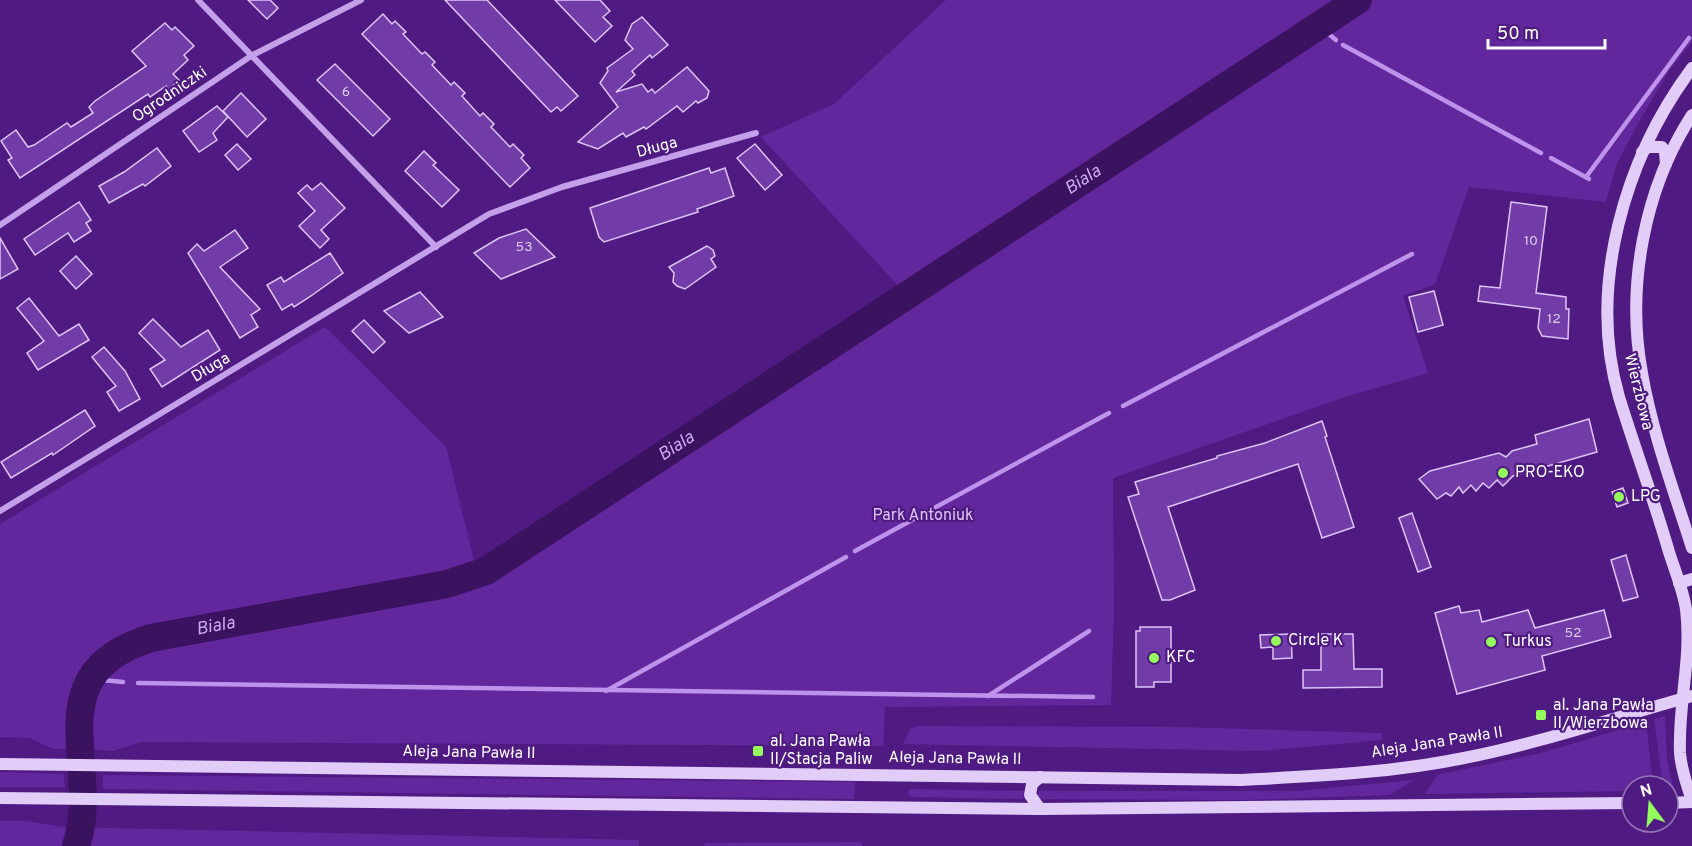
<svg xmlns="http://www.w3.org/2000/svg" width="1692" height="846" viewBox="0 0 1692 846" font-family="Overpass,sans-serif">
<rect width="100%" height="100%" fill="#4f1b82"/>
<g fill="#62279d">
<polygon points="946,0 1345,0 903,291 761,137 834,104"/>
<path d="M1359 0H1692V42L1669 71 1640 120 1617 163 1606 202 1469 187 1435 284 1403 296 1428 373 1348 396 1113 478 1114 607 1111 705 885 707 883 746 141 742 113 751 82 749C79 690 82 675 134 643L448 587 472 581 497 570Z"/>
<path d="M325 327 446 447 476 568 144 631C78 669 74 673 73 749H53L30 738 0 737V524Z"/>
<polygon points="1665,716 1667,760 1674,791 1668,791 1668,786 1663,786 1654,719"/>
<polygon points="1646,722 1653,786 1632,786 1632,791 1425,794 1437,775 1541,753"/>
<polygon points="919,726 1178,727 1381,733 1382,740 1263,751 903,744 911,728"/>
<polygon points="0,772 64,774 65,787 0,787"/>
<polygon points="103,775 855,782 854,799 103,789"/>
<polygon points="1414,780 1389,795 1245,800 1039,799 1037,795 1039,791 1295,791"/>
<polygon points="909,789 1024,791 1023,799 912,797 908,794"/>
<polygon points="0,821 25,821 64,827 639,840 639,846 0,846"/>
<polygon points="860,842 863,846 704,846 705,843"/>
</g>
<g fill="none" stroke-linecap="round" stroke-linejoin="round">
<g stroke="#be93ec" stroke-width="4.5">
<polyline points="1319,26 1336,40"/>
<polyline points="1343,45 1541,153"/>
<polyline points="1551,158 1589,179"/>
<polyline points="1586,177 1689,38"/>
<polyline points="1123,406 1412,254"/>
<polyline points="855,551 1109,413"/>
<polyline points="91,679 123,682"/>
<polyline points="138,683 1093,697"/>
<polyline points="606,691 846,557"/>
<polyline points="988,696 1089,631"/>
</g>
<path stroke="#3a1260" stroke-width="28" id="s1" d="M76 846C103 767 33 674 151 638L447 584 486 571 1358 0"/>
</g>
<g fill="#713ba8" stroke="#ddc4f8" stroke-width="1.5">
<polygon points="248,0 270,0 278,8 267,19"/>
<polygon points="445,0 487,0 578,96 561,111 557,107 551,112"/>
<polygon points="555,0 600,0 610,11 603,17 612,26 595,42"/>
<polygon points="383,14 392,24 395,21 406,32 403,34 422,54 425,52 435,62 432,65 451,85 454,82 465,93 462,96 480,116 483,113 494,124 491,127 510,147 513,144 524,155 521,158 530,168 510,187 362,34"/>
<polygon points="642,17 668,45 652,58 650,55 632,71 635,75 616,92 642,84 648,92 652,89 655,93 687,67 709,91 707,98 698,103 696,101 683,112 677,106 646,129 644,127 626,137 623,133 598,149 578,142 618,107 600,83 608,71 607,68 633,49 625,40 632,24"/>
<polygon points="165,23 172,30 175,27 194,46 184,55 188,60 173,74 179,80 169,90 166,86 150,97 148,94 20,178 8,160 12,158 1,141 16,130 28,147 34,145 67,123 71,127 93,113 89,107 95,101 146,66 132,51"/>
<polygon points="335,64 390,119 373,136 317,80"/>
<polygon points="241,93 266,119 247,137 223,111"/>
<polygon points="217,106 228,117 213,133 217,140 199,152 183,131"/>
<polygon points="237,144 251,159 238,170 225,155"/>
<polygon points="755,144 782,175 765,190 737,158"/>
<polygon points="157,148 171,166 145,186 143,184 109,203 99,186 124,172"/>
<polygon points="424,151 436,163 433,165 459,190 442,207 405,171"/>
<polygon points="709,168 711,173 725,168 734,196 697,209 698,212 604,242 599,237 590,208"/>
<polygon points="321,183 345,208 321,230 329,239 320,248 299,226 315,211 298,193 307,185 312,190"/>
<polygon points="79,202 91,220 86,223 91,231 74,242 68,233 35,255 24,239"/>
<polygon points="1511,202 1547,207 1536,293 1566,297 1566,309 1569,309 1568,339 1542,336 1538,328 1540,309 1478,301 1480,286 1500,288"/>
<polygon points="526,229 555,257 501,279 474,253 499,238"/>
<polygon points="235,230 248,248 220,267 260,309 251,315 258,327 240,338 188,253 197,244 204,251"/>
<polygon points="0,238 18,269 0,279"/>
<polygon points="707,246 713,250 715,256 711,259 716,267 685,289 677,286 673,282 674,273 669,267"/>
<polygon points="330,253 343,273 311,296 294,307 292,304 282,310 267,285 281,277 284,282"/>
<polygon points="76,256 92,274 76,289 60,271"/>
<polygon points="1434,291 1443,325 1418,332 1409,297"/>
<polygon points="420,292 443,317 409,333 384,311"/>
<polygon points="29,298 59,336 79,324 89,340 38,370 27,353 44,341 17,308"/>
<polygon points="153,319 181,347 208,330 220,350 162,387 150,369 165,360 139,333"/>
<polygon points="364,320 385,342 373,353 352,331"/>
<polygon points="104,347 125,371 140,399 119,411 107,392 116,386 92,357"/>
<polygon points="85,410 95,426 53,455 52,453 11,478 1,462"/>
<polygon points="1589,419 1597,452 1513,476 1503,486 1497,480 1489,488 1483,483 1476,491 1471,485 1463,493 1459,487 1451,496 1446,493 1437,499 1419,479 1430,471 1499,453 1506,457 1512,451 1537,444 1535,435"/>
<polygon points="1322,421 1327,436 1325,437 1354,527 1322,538 1298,464 1168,507 1195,590 1170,600 1162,600 1128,497 1139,494 1135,482 1217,458 1217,456 1265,443"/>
<polygon points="1623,488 1628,503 1617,507 1612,492"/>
<polygon points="1412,513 1431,567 1418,572 1399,518"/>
<polygon points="1626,555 1638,597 1623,601 1611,560"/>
<polygon points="1459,606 1461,613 1479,610 1482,622 1528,610 1535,628 1604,610 1611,637 1542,656 1545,670 1457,694 1435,613"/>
<polygon points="1140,627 1171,627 1171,682 1154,682 1154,687 1136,687 1136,631 1140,631"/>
<polygon points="1291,634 1292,658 1273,659 1273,647 1261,648 1260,635"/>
<polygon points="1321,634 1353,634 1354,669 1382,669 1382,687 1303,688 1303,670 1321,670"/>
</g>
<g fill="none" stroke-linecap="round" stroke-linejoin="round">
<g stroke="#c4a0ea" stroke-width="6">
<polyline points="198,0 436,247"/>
<polyline points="0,225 251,56 361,0"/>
<polyline points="0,511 489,214 562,187 756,133"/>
</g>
<g stroke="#e2ccf8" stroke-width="12">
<path d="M1692 68C1625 158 1587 286 1619 397 1635 449 1654 500 1669 552 1675 571 1683 590 1686 609 1692 661 1678 702 1680 753 1681 769 1687 785 1692 801"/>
<path d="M1692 115C1644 189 1626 287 1642 373 1652 432 1674 491 1692 548"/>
<polyline points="1642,152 1648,147 1662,147 1665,152 1666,164"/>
<polyline points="1679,583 1692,579"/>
<path d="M0 764 1242 780C1316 776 1391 773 1464 758 1541 743 1616 717 1692 696"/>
<polyline points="0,798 1040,809 1632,803"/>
<polyline points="1668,803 1692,802"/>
<polyline points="1040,809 1030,795 1032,784 1040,777"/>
</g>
</g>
<g fill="#94fb5d" stroke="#4f1b82" stroke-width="2">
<circle cx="1503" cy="473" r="6"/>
<circle cx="1619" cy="497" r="6"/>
<circle cx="1276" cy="641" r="6"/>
<circle cx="1491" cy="642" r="6"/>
<circle cx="1154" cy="658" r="6"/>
<rect x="1535" y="709" width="12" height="12" rx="3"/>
<rect x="752" y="745" width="12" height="12" rx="3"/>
</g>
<g text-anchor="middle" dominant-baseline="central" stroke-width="4.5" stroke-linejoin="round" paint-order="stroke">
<g font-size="14" fill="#dccee9">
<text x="346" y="92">6</text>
<text x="1531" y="241">10</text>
<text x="524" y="247">53</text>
<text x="1554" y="319">12</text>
<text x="1573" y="633">52</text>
</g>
<g font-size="16" fill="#fff" stroke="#4f1b82">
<text transform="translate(170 95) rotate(-34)">Ogrodniczki</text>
<text transform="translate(657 148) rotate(-15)">Długa</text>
<text transform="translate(211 368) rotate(-31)">Długa</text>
<text transform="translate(1638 392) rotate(76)">Wierzbowa</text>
<text transform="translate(1437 743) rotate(-9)">Aleja Jana Pawła II</text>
<text transform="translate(469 753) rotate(1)">Aleja Jana Pawła II</text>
<text transform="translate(955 759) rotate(1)">Aleja Jana Pawła II</text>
</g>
<g font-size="16" fill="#fff" stroke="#4f1b82" text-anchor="start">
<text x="1515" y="473">PRO-EKO</text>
<text x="1631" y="497">LPG</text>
<text x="1288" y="641">Circle K</text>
<text x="1503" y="642">Turkus</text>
<text x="1166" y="658">KFC</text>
<text x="1553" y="706">al. Jana Pawła<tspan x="1553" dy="18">II/Wierzbowa</tspan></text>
<text x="770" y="742">al. Jana Pawła<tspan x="770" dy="18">II/Stacja Paliw</tspan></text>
</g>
<g font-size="16" fill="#ddc4f8" stroke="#4f1b82">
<text x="923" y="516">Park Antoniuk</text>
</g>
<g font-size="18" font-style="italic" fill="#ceabf2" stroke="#4f1b82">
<text stroke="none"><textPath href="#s1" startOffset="1300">Biala</textPath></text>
<text stroke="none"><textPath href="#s1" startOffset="814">Biala</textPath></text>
<text stroke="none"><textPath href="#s1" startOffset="310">Biala</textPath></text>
</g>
</g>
<g transform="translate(1650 804) rotate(344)"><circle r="28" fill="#4f1b82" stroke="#9576b4" stroke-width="1.5"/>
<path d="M0-4.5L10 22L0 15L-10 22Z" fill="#94fb5d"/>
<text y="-9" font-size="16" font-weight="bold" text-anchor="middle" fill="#ffffff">N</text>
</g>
<path d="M1488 39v9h117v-9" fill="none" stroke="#ffffff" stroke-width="3"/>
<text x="1497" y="39" font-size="18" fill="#ffffff" stroke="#4f1b82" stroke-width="4.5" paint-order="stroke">50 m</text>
</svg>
